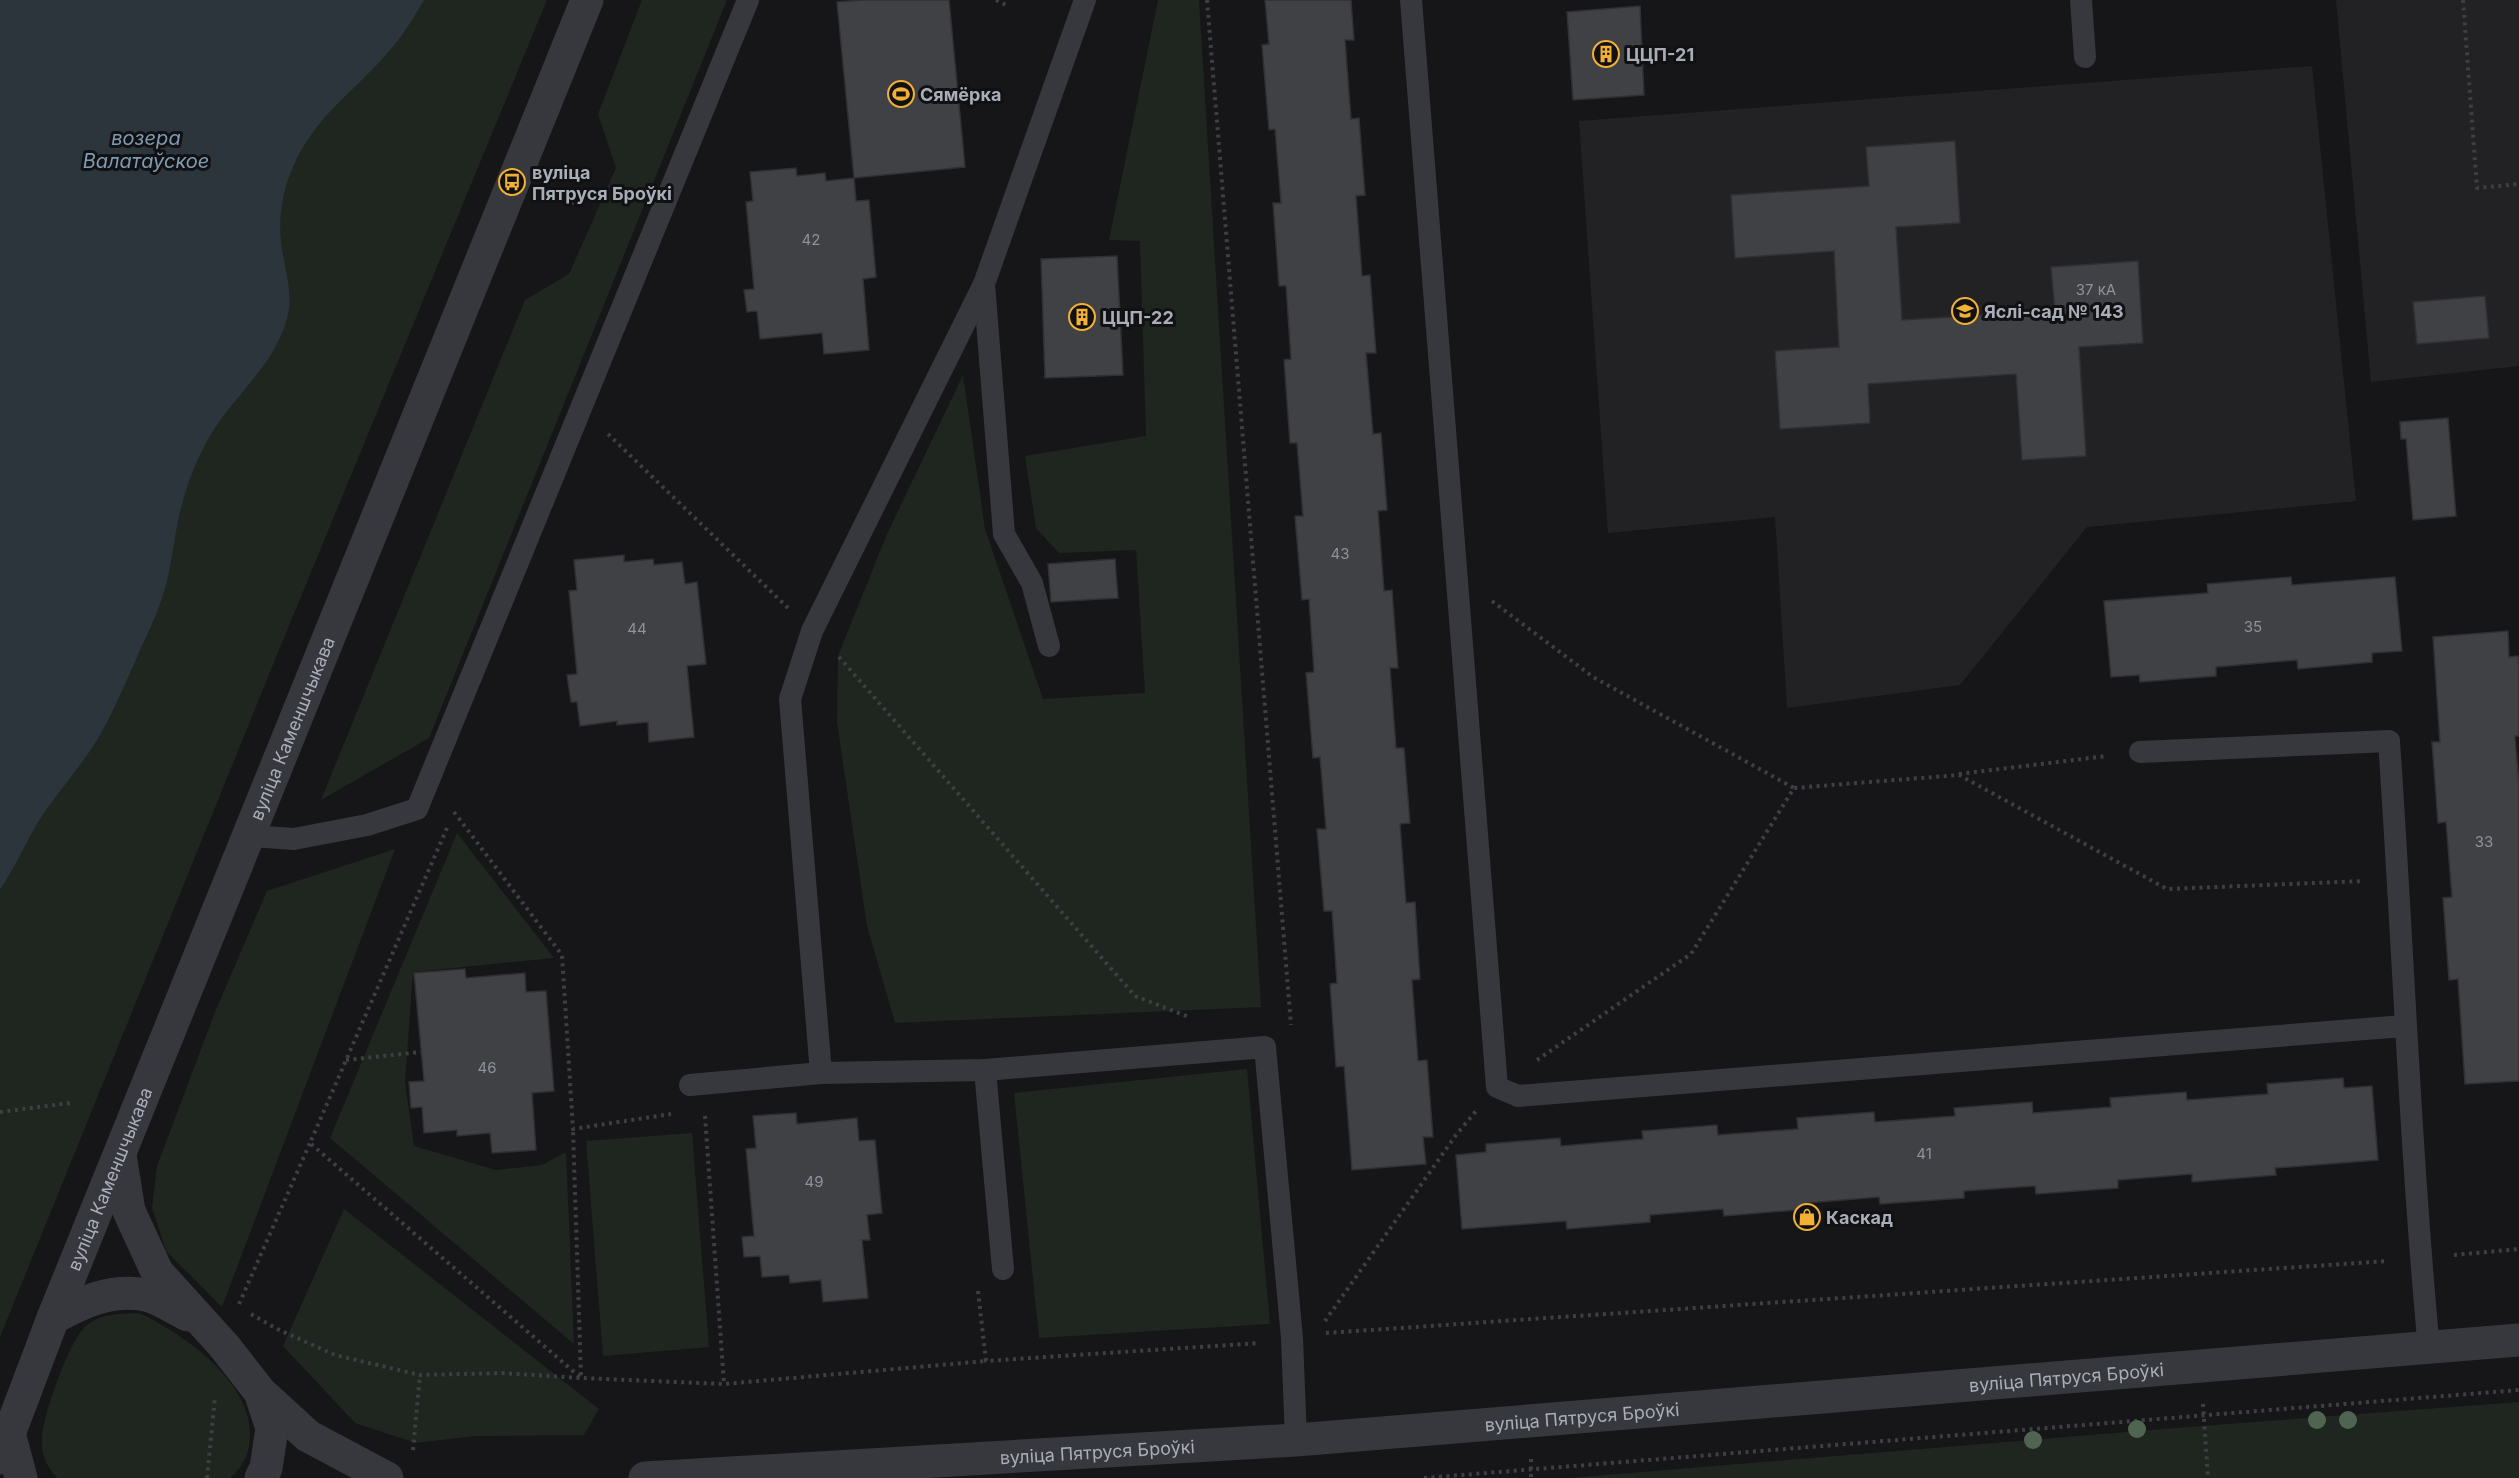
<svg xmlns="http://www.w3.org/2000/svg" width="2519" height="1478" viewBox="0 0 2519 1478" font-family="Inter,sans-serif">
<rect width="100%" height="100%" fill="#161618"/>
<g fill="#222225">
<polygon points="2336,0 2519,0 2519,366 2371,382"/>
<polygon points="2312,66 2356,501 2087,527 1960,685 1787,708 1775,517 1608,533 1579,121"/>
</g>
<g fill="#1e261f">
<polygon points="0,0 547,0 279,650 0,1337"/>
<polygon points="642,0 727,0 429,738 321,800 525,300 569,274 616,168 598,114"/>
<polygon points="1158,0 1199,0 1261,1007 895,1023 867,926 837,722 838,656 887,534 963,375 985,529 1043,699 1145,693 1136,550 1059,553 1036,528 1025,456 1146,436 1140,241 1109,240"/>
<polygon points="457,833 554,958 413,972 405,1082 414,1146 496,1170 542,1165 566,1152 574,1344 330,1138"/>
<polygon points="395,849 222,1307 166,1251 152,1208 157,1166 215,1012 267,891"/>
<polygon points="1247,1069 1270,1324 1039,1338 1014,1093"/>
<polygon points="692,1133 709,1347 603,1356 586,1141"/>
<polygon points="344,1209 599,1409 584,1435 475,1436 416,1443 355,1423 283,1346"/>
<path d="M139 1313C183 1333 251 1382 250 1434 250 1453 244 1466 230 1478H57C47 1467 41 1455 42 1440 42 1417 68 1345 83 1329 97 1313 120 1314 139 1313Z"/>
<polygon points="2519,1402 2519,1478 1569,1478 2188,1427"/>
</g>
<path fill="#2c353c" d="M0 0H424C412 21 399 41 383 58 349 96 314 118 293 167 283 189 278 218 281 242 284 268 295 296 286 322 271 371 228 400 205 445 192 469 182 499 177 526 172 552 170 576 161 601 154 622 143 642 135 662 123 688 112 715 97 740 79 769 56 794 38 822 25 844 15 868 0 889Z"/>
<g fill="#404145" stroke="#303034" stroke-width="1.5">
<polygon points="862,0 949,0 965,167 854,178 837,2"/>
<polygon points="1265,0 1351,0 1354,40 1345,40 1351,119 1359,118 1365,195 1356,196 1362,276 1370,275 1376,353 1366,353 1373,434 1381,433 1387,510 1378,511 1384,591 1392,590 1398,668 1390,668 1396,748 1404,748 1410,823 1400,824 1406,903 1415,902 1420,979 1412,980 1418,1061 1427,1060 1433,1137 1423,1137 1426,1164 1352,1170 1344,1066 1336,1067 1330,984 1337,983 1332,911 1324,911 1317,829 1326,829 1320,757 1313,758 1306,673 1314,672 1309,599 1302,600 1295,516 1303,516 1297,443 1290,443 1284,360 1291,359 1286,286 1279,286 1273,203 1281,203 1275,129 1269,130 1262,45 1269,44"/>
<polygon points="1640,6 1644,95 1573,100 1567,12"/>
<polygon points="1955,141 1960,223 1896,227 1902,320 2055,311 2051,267 2138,261 2143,343 2079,347 2086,456 2022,460 2016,374 1868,384 1870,423 1780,429 1775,351 1839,347 1834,251 1735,258 1731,195 1869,186 1866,147"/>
<polygon points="796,168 797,176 825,173 826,181 854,178 856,201 869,200 876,277 863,279 869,350 824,354 822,333 760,339 757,311 747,312 744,290 754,289 746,202 753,201 750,172"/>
<polygon points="1117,256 1123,375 1045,378 1041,259"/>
<polygon points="2485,296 2489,338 2417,344 2413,302"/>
<polygon points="2448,418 2456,516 2413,520 2406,439 2401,439 2400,422"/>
<polygon points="624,555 624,562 653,559 654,565 682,562 685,584 697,582 706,664 687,666 694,737 649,742 648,722 617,725 617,721 580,726 577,702 571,702 567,675 577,674 569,591 577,590 574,560"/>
<polygon points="1115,559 1118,598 1051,602 1048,564"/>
<polygon points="2291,577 2292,585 2395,577 2402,651 2372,653 2372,662 2298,669 2297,660 2216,667 2216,676 2140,682 2139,675 2111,677 2104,601 2208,593 2207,584"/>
<polygon points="2508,631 2509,657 2518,656 2519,666 2519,736 2515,736 2519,784 2519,1081 2465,1084 2458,979 2449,980 2443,898 2452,897 2446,822 2438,823 2432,742 2440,742 2433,637"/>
<polygon points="465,969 466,978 525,973 526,992 546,991 554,1091 532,1093 536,1150 492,1153 490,1133 457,1136 457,1130 424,1133 422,1107 411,1108 409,1082 424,1081 414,973"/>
<polygon points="2343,1078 2344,1088 2372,1086 2378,1160 2275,1168 2276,1175 2192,1182 2192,1174 2118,1180 2118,1188 2036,1194 2035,1186 1964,1191 1964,1198 1880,1204 1879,1197 1807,1203 1808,1209 1724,1216 1723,1209 1650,1215 1650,1222 1567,1229 1566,1221 1462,1229 1456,1155 1486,1152 1486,1144 1560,1138 1561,1146 1643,1139 1642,1131 1717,1125 1718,1135 1798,1129 1797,1118 1874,1112 1875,1122 1955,1116 1954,1108 2032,1102 2033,1113 2111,1107 2110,1098 2186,1092 2187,1100 2268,1094 2267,1084"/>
<polygon points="796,1113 797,1124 857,1118 859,1141 875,1140 882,1213 867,1215 870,1240 862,1240 868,1298 823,1302 821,1280 790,1283 789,1275 762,1277 760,1256 744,1257 742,1237 754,1236 746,1149 756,1148 753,1116"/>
</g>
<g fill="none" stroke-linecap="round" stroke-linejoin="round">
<g stroke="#3d3f44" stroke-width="4" stroke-dasharray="3 4.5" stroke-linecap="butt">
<polyline points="996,0 1006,5"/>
<polyline points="1207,0 1291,1025"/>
<polyline points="2463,0 2477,188 2519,184"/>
<polyline points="550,195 574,203"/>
<polyline points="608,434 788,608"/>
<polyline points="1492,601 1593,677 1794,788"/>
<polyline points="839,657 1135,996 1189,1017"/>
<polyline points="1959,774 2107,756"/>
<polyline points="454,812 562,955 573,1129 671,1114"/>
<polyline points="447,828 310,1143 581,1378 724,1384 986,1361"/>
<polyline points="346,1060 421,1052"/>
<polyline points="1537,1060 1691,954 1794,788 1959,775 2167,889 2364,881"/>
<polyline points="0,1112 70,1103"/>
<polyline points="705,1116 724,1384"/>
<polyline points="2454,1255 2519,1249"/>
<polyline points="978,1291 986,1361 1259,1343"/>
<polyline points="239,1304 310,1143"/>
<polyline points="251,1314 275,1328 335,1355 420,1375 502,1373 581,1378 573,1129"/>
<polyline points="1325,1321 1456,1135 1476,1111"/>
<polyline points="1326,1333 2387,1261"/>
<polyline points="2203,1404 2208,1478"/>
<polyline points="413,1450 420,1375"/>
<polyline points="1531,1459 1531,1478"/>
<polyline points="207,1478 215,1397"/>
<polyline points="1424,1478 2519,1390"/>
</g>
<g stroke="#37383d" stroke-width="22">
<polyline points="1411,0 1497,1087 1518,1096 2404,1026"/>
<polyline points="2081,0 2085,57"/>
<polyline points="1049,646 1032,583 1004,534 984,284 1085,0"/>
<path d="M2140 752 2389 741C2403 944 2410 1147 2429 1349"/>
<polyline points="250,836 294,839 367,825 417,809 748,0"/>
<polyline points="985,1070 1003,1269"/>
<polyline points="821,1073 790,699 812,631 984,284"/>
<polyline points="690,1085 821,1073 985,1070 1265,1047 1292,1338 1296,1440"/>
</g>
<path stroke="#37383d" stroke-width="33" id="s1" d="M645 1478 1296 1440 2519 1340"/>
<g stroke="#37383d" stroke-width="33">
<polyline points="120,1155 129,1211 157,1272 225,1347 260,1392 308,1436 387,1478"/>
<path d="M53 1318C82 1302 112 1288 146 1295 160 1298 175 1309 188 1315"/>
<polyline points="260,1392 272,1428 266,1468 261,1478"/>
<polyline points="9,1433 21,1478"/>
<path id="s2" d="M0 1458 53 1318 587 0"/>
</g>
</g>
<g fill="#506452">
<circle cx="2317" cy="1420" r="9"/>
<circle cx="2348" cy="1420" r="9"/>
<circle cx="2137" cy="1429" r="9"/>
<circle cx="2033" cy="1440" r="9"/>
</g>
<defs>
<symbol id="building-ring" viewBox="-11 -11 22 22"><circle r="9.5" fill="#111113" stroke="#f2b134" stroke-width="1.5"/><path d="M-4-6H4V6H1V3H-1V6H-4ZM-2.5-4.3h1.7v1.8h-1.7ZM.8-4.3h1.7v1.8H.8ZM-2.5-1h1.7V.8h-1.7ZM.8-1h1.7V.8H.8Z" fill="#f2b134"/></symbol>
<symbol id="stadium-ring" viewBox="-11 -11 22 22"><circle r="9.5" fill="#111113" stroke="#f2b134" stroke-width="1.5"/><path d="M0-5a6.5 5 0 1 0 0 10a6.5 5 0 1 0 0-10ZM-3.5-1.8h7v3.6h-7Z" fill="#f2b134"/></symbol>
<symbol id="bus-ring" viewBox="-11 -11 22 22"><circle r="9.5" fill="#111113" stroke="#f2b134" stroke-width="1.5"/><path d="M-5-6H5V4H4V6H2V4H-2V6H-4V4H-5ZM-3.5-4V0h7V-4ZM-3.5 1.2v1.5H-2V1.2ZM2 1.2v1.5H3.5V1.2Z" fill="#f2b134"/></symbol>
<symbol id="school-ring" viewBox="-11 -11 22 22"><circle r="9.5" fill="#111113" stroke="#f2b134" stroke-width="1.5"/><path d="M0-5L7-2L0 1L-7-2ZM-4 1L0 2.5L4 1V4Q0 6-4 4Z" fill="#f2b134"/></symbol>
<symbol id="shop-ring" viewBox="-11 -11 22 22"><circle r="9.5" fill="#111113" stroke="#f2b134" stroke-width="1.5"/><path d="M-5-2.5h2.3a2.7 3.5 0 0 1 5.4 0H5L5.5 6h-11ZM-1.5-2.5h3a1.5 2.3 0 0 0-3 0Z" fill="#f2b134"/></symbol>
</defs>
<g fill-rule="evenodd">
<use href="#building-ring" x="1591" y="39" width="30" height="30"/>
<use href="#stadium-ring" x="886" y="79" width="30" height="30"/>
<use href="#bus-ring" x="497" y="167" width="30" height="30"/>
<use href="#school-ring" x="1950" y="296" width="30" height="30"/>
<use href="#building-ring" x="1067" y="302" width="30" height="30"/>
<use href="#shop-ring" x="1792" y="1202" width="30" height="30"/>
</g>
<g text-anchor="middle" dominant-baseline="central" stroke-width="6" stroke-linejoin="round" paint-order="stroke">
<g font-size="15" fill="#8e929b">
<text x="811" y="239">42</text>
<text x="2096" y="289">37 кА</text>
<text x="1340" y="553">43</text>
<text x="2253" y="626">35</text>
<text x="637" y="628">44</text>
<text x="2484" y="841">33</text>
<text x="487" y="1067">46</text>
<text x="1924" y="1153">41</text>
<text x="814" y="1181">49</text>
</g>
<g font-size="18" font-weight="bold" fill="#a8adb8" stroke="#111113" text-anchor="start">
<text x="1626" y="54">ЦЦП-21</text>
<text x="920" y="94">Сямёрка</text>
<text x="532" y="172">вуліца<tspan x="532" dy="21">Пятруся Броўкі</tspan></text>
<text x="1984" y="311">Яслі-сад № 143</text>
<text x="1102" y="317">ЦЦП-22</text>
<text x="1826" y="1217">Каскад</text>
</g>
<g font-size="18" fill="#a8adb8" stroke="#111113">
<text stroke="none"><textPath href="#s2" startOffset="786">вуліца Каменшчыкава</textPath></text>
<text stroke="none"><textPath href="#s2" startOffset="300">вуліца Каменшчыкава</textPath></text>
<text stroke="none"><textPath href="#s1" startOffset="1425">вуліца Пятруся Броўкі</textPath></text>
<text stroke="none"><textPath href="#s1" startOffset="939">вуліца Пятруся Броўкі</textPath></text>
<text stroke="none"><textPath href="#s1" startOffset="453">вуліца Пятруся Броўкі</textPath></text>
</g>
<g font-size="20" font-style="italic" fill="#7f9bb3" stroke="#111113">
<text x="146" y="138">возера<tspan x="146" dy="23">Валатаўское</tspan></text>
</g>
</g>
</svg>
